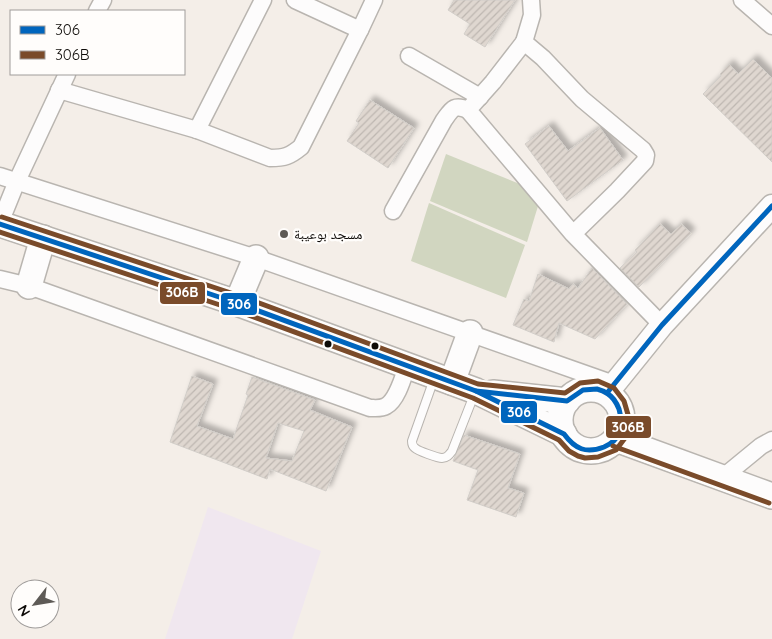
<svg xmlns="http://www.w3.org/2000/svg" width="772" height="639" viewBox="0 0 772 639" font-family="Quicksand,'Noto Naskh Arabic',sans-serif">
<defs>
<pattern id="building-hatch" width="6" height="6" patternUnits="userSpaceOnUse" patternTransform="scale(1.25)"><rect width="6" height="6" fill="#dfd7d0"/><path d="M-1 1l2-2M0 6l6-6M5 7l2-2" fill="none" stroke="#beb7b1"/></pattern>
<filter id="shadow"><feDropShadow dx="4.5" dy="-4.5" stdDeviation="2.5" flood-color="#0004"/></filter>
</defs>
<rect width="100%" height="100%" fill="#f4eee8"/>
<polygon fill="#f0e7ef" points="208,507 321,551 292,639 165,639"/>
<g fill="#d1d6c0">
<polygon points="446,154 542,193 527,242 430,201"/>
<polygon points="429,203 525,245 506,298 411,261"/>
</g>
<g fill="url(#building-hatch)" stroke="#d2cec9" fill-rule="evenodd" filter="url(#shadow)">
<polygon points="454,0 515,0 485,47 464,34 470,24 448,10"/>
<polygon points="753,59 772,78 772,162 703,94 721,76 720,74 729,64 738,74"/>
<polygon points="370,100 414,128 388,168 347,141 359,123 356,121"/>
<polygon points="549,126 568,151 600,128 623,160 567,201 525,144"/>
<polygon points="660,224 671,234 681,224 691,233 639,287 620,268 637,252 635,250"/>
<polygon points="592,268 627,304 595,339 559,323 554,342 513,325 524,299 529,301 538,274 569,289 573,284 578,288"/>
<path d="M192 376 213 384 197 426 233 439 248 395 246 394 252 377 315 400 310 410 352 427 326 491 270 469 267 479 170 442ZM278 423 304 431 292 461 266 458Z"/>
<polygon points="464,435 520,454 508,488 524,493 516,517 467,500 478,470 453,461"/>
</g>
<g fill="none" stroke-linecap="round" stroke-linejoin="round">
<defs>
<path id="lane" d="M434 379 412 441C412 444 412 446 415 448 418 451 438 458 442 458 447 458 449 455 452 451L474 395"/>
<g id="street">
<polyline points="295,0 360,30"/>
<polyline points="742,0 772,26"/>
<polyline points="97,11 103,0"/>
<polyline points="524,42 532,15 531,0"/>
<polyline points="409,56 480,97"/>
<path d="M59 90 197 130 270 158C285 158 290 156 301 147L360 30 374 0"/>
<polyline points="197,130 263,0"/>
<polyline points="0,176 256,258 614,384"/>
<path d="M393 211 444 120C452 109 454 104 468 110"/>
<polyline points="0,223 17,181 67,74"/>
<polyline points="573,234 617,191 645,161 646,155 643,150 582,99 543,58 524,42 493,82 468,110 573,234 662,325"/>
<path d="M0 279 29 286 370 408C375 408 381 409 386 406 397 400 403 378 407 366"/>
<polyline points="722,478 761,446 772,440"/>
</g>
<polyline id="secondary" points="607,393 662,325 772,206"/>
<g id="primary">
<polyline points="0,224 237,303 476,391 564,434"/>
<polyline points="29,286 43,238"/>
<polyline points="237,303 256,258"/>
<polyline points="452,382 470,333"/>
<circle cx="591" cy="420" r="31"/>
<polyline points="493,393 567,401"/>
<polyline points="616,439 772,496"/>
</g>
</defs>
<use href="#lane" stroke="#b9b5b0" stroke-width="10"/>
<use href="#street" stroke="#b9b5b0" stroke-width="19"/>
<use href="#secondary" stroke="#b9b5b0" stroke-width="25"/>
<use href="#primary" stroke="#b9b5b0" stroke-width="28"/>
<use href="#lane" stroke="#fdfcfc" stroke-width="8"/>
<use href="#street" stroke="#fdfcfc" stroke-width="16"/>
<use href="#secondary" stroke="#fdfcfc" stroke-width="22"/>
<use href="#primary" stroke="#fdfcfc" stroke-width="25"/>
<defs>
<g id="bus-1">
<polyline points="0,224 237,303 476,391"/>
<path d="M597 389C601 390 605 392 608 394 613 397 617 404 619 409 621 416 623 424 620 432 617 439 611 444 604 447 586 454 575 449 564 434L476 391 567 401 583 390Z"/>
<polyline points="607,393 662,325 772,206"/>
</g>
<g id="bus-2">
<polyline points="0,232 235,310 473,398 559,440 569,451 578,456 585,458 598,457 616,450 628,434 629,418 624,401 614,388 598,381 580,383 565,393 478,384 240,296 2,217"/>
<polyline points="613,446 769,503"/>
</g>
</defs>
<use href="#bus-1" stroke="#fffdfb" stroke-width="9"/>
<use href="#bus-2" stroke="#fffdfb" stroke-width="9"/>
<use href="#bus-1" stroke="#0065bd" stroke-width="5"/>
<use href="#bus-2" stroke="#7a4b2a" stroke-width="5"/>
</g>
<circle fill="#5e5a56" stroke="#fffdfb" stroke-width="2" cx="284" cy="234" r="5"/>
<g fill="#0e0b08" stroke="#fffdfb" stroke-width="2">
<circle cx="328" cy="344" r="4.5"/>
<circle cx="375" cy="346" r="4.5"/>
</g>
<g text-anchor="middle" dominant-baseline="central" stroke-width="4.5" stroke-linejoin="round" paint-order="stroke">
<g font-size="14" fill="#0e0b08" stroke="#fffdfb" text-anchor="start">
<text x="294" y="234">مسجد بوعيبة</text>
</g>
</g>
<g stroke="#fffdfb" stroke-width="2">
<rect x="159" y="281" width="47" height="24" rx="5" fill="#7a4b2a"/>
<rect x="220" y="292" width="38" height="24" rx="5" fill="#0065bd"/>
<rect x="500" y="400" width="38" height="24" rx="5" fill="#0065bd"/>
<rect x="605" y="415" width="47" height="24" rx="5" fill="#7a4b2a"/>
</g>
<g font-size="14" text-anchor="middle" font-weight="bold" fill="#fff">
<text x="182" y="297">306B</text>
<text x="239" y="309">306</text>
<text x="519" y="417">306</text>
<text x="628" y="432">306B</text>
</g>
<rect x="10" y="10" width="175" height="65" fill="#fffdfb" stroke="#9f9c9a"/>
<rect x="20" y="26" width="25" height="8" fill="#0065bd" stroke="#9f9c9a"/>
<text x="55" y="35" font-size="15" fill="#0e0b08">306</text>
<rect x="20" y="51" width="25" height="8" fill="#7a4b2a" stroke="#9f9c9a"/>
<text x="55" y="60" font-size="15" fill="#0e0b08">306B</text>
<g transform="translate(35 604) rotate(239)"><circle r="24" fill="#fffdfb" stroke="#9f9c9a"/>
<path d="M0-4L9 19L0 12L-9 19Z" fill="#5e5a56"/>
<text y="-8" font-size="14" font-weight="bold" text-anchor="middle" fill="#0e0b08">N</text>
</g>
</svg>
